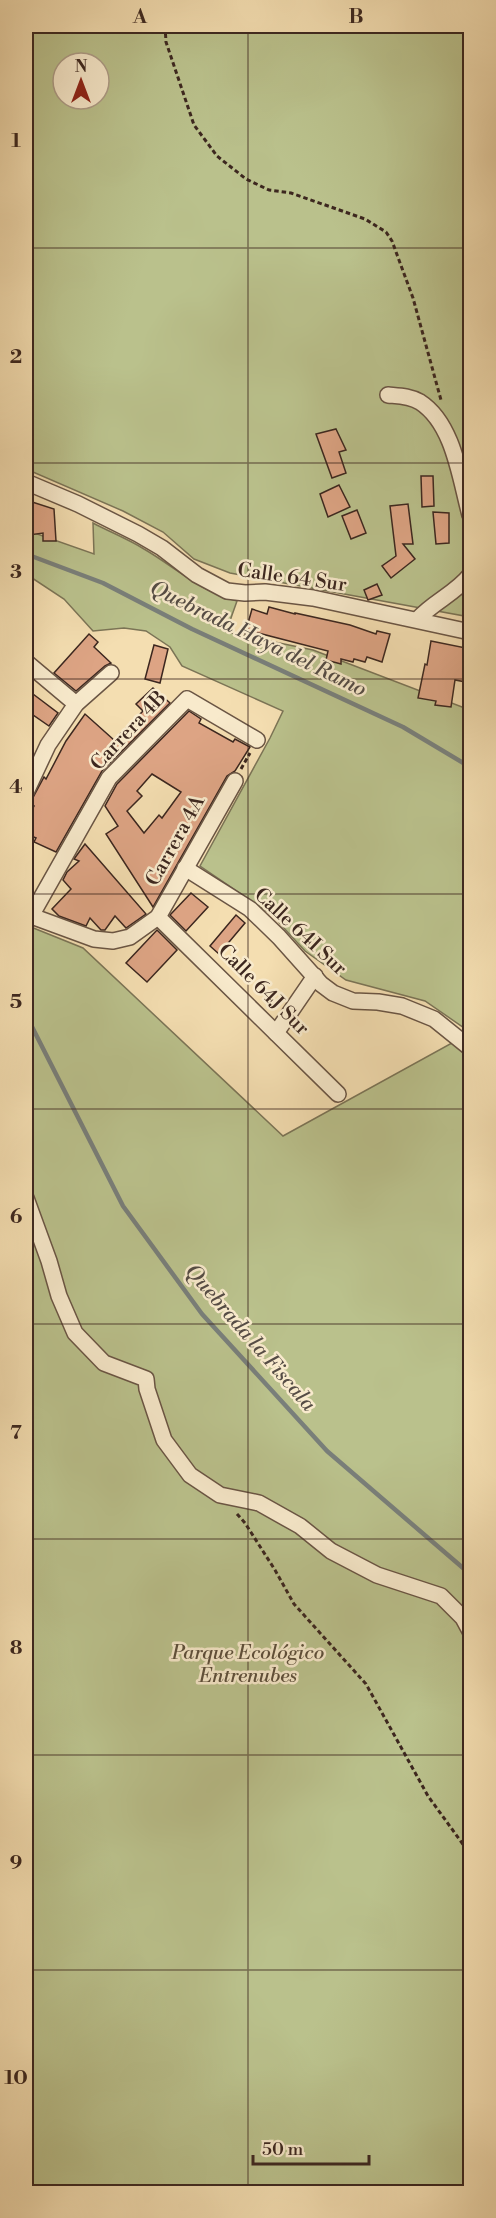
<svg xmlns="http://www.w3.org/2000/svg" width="496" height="2218" viewBox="0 0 496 2218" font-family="'Libre Bodoni',serif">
<rect width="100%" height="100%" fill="#f4deb1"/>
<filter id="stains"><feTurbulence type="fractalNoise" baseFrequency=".00333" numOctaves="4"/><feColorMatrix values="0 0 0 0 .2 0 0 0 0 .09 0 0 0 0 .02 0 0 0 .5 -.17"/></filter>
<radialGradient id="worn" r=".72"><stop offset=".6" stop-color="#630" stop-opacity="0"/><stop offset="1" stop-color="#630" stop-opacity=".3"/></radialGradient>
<g fill="#bac18c" stroke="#7b7456" stroke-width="1.5" fill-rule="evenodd">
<path d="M26 26H470V617L230 573 194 559 163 532 123 511 26 469V436L32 422 26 420ZM63 63H99V99H63Z"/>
<path d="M93 523C110 532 128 539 144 549 175 567 201 592 237 601L226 632 313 650 470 710V1032L425 1001 346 980 305 951 272 915 200 866 270 738 283 711 182 666 170 647 146 631 124 628 93 631 64 599 26 574V530L94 554Z"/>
<polygon points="26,925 83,948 283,1136 470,1033 470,2192 26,2192"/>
</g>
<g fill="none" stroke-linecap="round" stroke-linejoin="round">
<g stroke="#797f7a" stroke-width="4.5">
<polyline points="26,554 103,583 192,629 403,727 470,767"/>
<polyline points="26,1015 123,1206 202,1314 327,1451 470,1574"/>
</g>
</g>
<g fill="#dda484" stroke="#3c271f" stroke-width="1.5" fill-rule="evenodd">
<polygon points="336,429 346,450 339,452 346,473 332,478 316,434"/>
<polygon points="421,476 433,476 434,506 422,507"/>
<polygon points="339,485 350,507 328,517 320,494"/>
<polygon points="26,500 54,509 56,541 43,541 43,533 29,535"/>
<polygon points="408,504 413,544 403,544 415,559 391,578 382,566 396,556 390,506"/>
<polygon points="357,510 366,533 351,539 342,516"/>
<polygon points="433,512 449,513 449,543 436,544"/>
<polygon points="377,584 382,595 368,600 364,590"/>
<polygon points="269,607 295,614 295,613 350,625 376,634 377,631 390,634 382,662 367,657 365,662 354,659 353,662 341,659 341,664 326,660 328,651 258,633 257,637 245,634 252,609 267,614"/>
<polygon points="89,634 98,642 94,647 111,663 105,666 76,691 54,673"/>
<polygon points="431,641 471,649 471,683 455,680 451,707 435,705 436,701 418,698 425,664 427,665"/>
<polygon points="154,645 168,649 160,683 145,679"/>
<polygon points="153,688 170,703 102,771 56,852 34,842 36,838 26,834 26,821 34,806 29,805 44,777 46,779 66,741 85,714 114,740 143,711 136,704"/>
<polygon points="33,694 58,713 49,726 26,710 26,703"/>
<path d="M189 711 201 719 199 723 233 742 235 739 250 747 235 771 227 776 153 907 106 834 118 826 105 806 117 784ZM152 774 181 792 162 818 159 815 144 833 127 811 142 796 137 791Z"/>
<polygon points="85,844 146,914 126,928 115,916 105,930 101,930 90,918 86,926 59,916 52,909 71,889 63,880 67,872 79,861 74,859"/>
<polygon points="191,893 208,907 186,931 170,915"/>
<polygon points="236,915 245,923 219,954 210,946"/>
<polygon points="157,930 177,950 147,982 126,963"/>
</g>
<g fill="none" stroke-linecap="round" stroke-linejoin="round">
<defs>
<g id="minor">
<path d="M388 395C399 396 410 396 420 402 454 424 460 479 470 515"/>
<polyline points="26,482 78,504 138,534 162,548 197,575 227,591 245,593 265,592 313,598 470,632"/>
<path d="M418 619C433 602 456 593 470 575"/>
<polyline points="26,662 76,704"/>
<polyline points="26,792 48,745 76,704 111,673"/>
<polyline points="185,868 250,909 279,937 321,984 333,993 353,1001 378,1002 402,1006 434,1019 470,1048"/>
<polyline points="26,914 94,939 113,941 130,937 158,917 235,781"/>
<polyline points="31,916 109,778 187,699 257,740"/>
<polyline points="158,917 338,1094"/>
<polyline points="276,1033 315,976"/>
<polyline points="26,1198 49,1261 59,1296 75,1333 104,1363 146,1379 147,1389 164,1440 190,1475 220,1495 259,1503 300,1526 331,1551 377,1575 441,1596 463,1618 470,1631"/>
</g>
</defs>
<use href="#minor" stroke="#6a5544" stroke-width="18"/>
<g stroke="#3c271f" stroke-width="3" stroke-dasharray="4.5 3" stroke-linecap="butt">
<polyline points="165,26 166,42 194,125 217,156 246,179 269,190 291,193 365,219 386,232 392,241 413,298 441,400"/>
<polyline points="241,769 250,753"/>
<polyline points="237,1514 245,1523 275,1570 294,1604 366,1684 428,1796 470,1854"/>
</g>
<use href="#minor" stroke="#f8eacc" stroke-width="15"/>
</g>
<path fill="none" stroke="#3c271f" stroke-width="1.5" stroke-opacity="0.55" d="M248 26V2192M26 248H470M26 463H470M26 679H470M26 894H470M26 1109H470M26 1324H470M26 1539H470M26 1755H470M26 1970H470"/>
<g text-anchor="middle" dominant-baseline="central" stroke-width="5" stroke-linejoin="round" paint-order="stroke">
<g font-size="20" fill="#3c271f" stroke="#f8eacc">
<text transform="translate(292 578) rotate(8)">Calle 64 Sur</text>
<text transform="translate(129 731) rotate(-47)">Carrera 4B</text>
<text transform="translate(176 841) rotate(-61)">Carrera 4A</text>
<text transform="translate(300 932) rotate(43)">Calle 64I Sur</text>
<text transform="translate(263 990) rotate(45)">Calle 64J Sur</text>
</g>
<g font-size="20" font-style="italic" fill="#5c4e3a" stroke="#f8eacc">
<text x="248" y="1653">Parque Ecológico<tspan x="248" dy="23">Entrenubes</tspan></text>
</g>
<g font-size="21" font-style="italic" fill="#554c45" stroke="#f8eacc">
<text transform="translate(258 639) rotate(26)">Quebrada Haya del Ramo</text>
<text transform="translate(250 1338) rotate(49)">Quebrada la Fiscala</text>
</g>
</g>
<rect width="496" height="2218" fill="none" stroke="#f4deb1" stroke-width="66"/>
<g transform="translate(81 81)"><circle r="28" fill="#f8eacc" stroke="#ad9c87" stroke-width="1.5"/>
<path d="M0-4.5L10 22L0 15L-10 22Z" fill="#8f2418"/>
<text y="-9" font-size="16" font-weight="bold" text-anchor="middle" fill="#3c271f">N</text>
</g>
<path d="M253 2155v9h116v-9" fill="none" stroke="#3c271f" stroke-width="3"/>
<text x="262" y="2155" font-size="18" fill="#3c271f" stroke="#f8eacc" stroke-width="4.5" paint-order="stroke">50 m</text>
<rect x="33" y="33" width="430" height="2152" fill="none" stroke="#3c271f" stroke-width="2"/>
<g font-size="20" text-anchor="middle" font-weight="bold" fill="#3c271f">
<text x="140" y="23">A</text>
<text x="356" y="23">B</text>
<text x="16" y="147">1</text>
<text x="16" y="363">2</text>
<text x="16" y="578">3</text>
<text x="16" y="793">4</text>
<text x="16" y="1008">5</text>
<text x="16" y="1223">6</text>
<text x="16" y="1439">7</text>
<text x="16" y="1654">8</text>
<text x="16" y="1869">9</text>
<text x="16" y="2084">10</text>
</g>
<rect width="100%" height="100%" filter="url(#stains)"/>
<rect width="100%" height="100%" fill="url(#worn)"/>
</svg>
